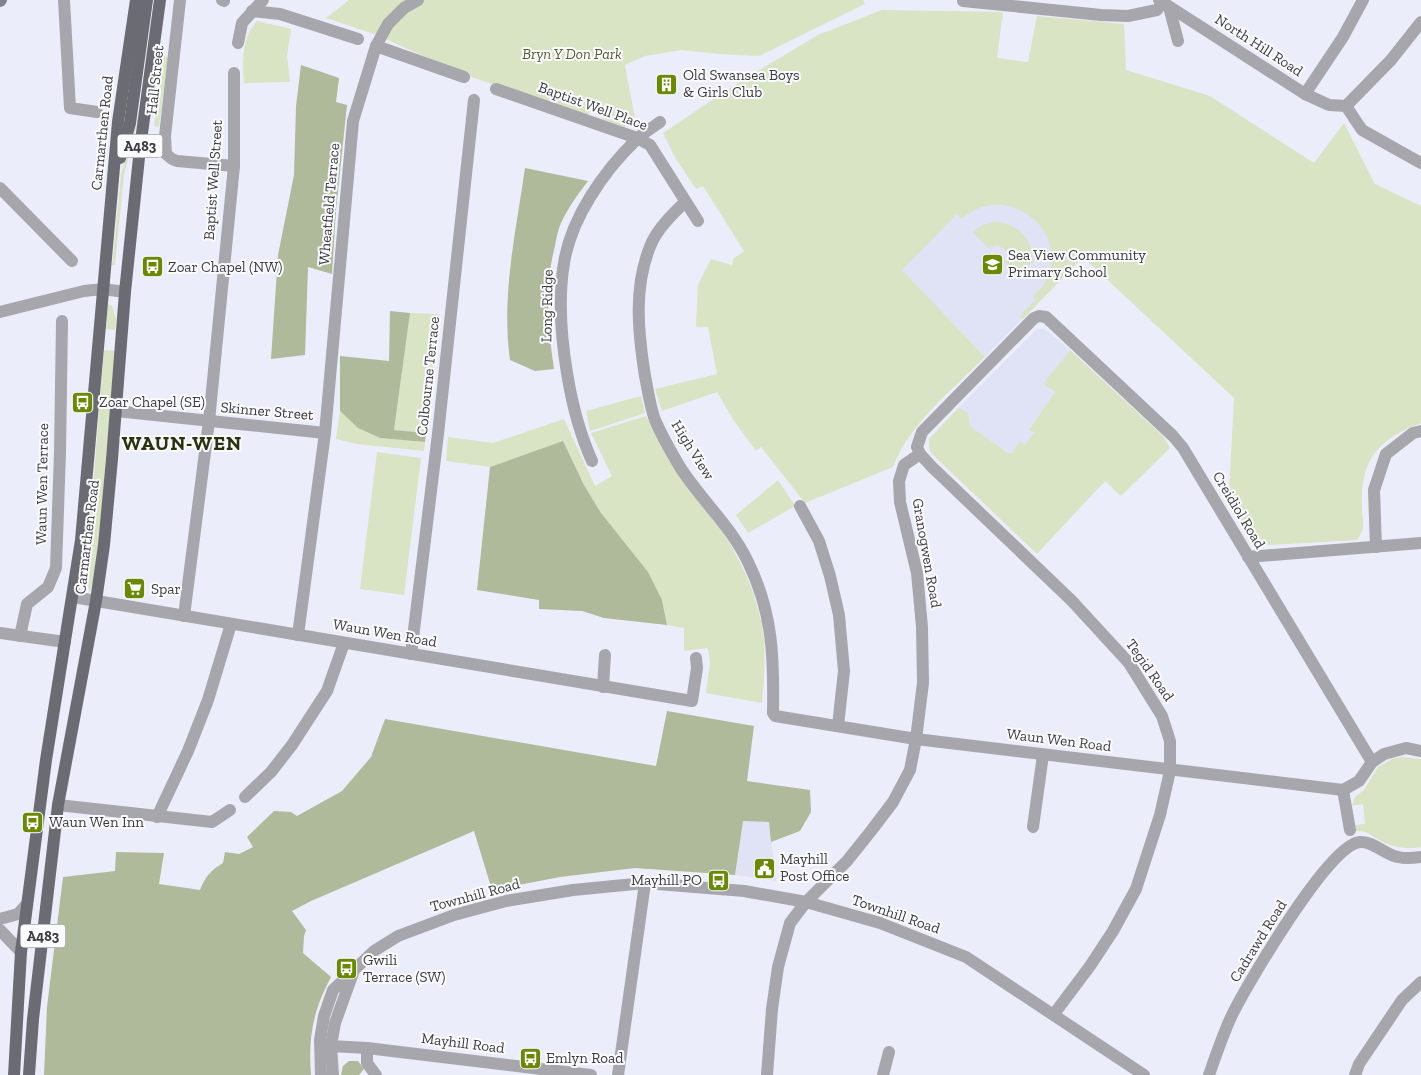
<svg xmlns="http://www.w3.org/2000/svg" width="1421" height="1075" viewBox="0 0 1421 1075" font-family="'Zilla Slab',serif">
<rect width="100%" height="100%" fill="#ecedfa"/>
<g fill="#e0e2f6">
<polygon points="996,173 1083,257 985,357 901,270"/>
<polygon points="1037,329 1044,329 1049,332 1070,350 1043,384 1055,392 1029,428 1034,432 1025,445 1020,442 1012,453 1008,453 970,426 959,407"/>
<polygon points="743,820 769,822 776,881 735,875"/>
</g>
<g fill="#d8e4c4">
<polygon points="349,0 863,0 865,4 759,56 719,54 681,50 645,56 625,65 636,124 624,127 602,119 604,112 591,108 587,117 463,74 377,35 326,18"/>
<path d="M882 10 1003 12 997 58 1028 62 1037 16 1124 24 1126 70 1210 96 1314 163 1344 123 1375 184 1421 206V423C1378 439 1360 460 1362 507 1362 524 1367 525 1357 540L1268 545 1254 540 1244 531 1234 512 1229 493 1234 398 1083 257 1023 319 1020 316 1036 299 1032 296C1038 293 1044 285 1047 278 1070 228 1003 180 962 219L957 214 902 270 985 357C953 389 909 424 893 467L805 503 761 447 756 451 734 421 717 392 662 411 655 389 717 374 708 327H696L698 285 711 259 732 265 733 259 744 251 703 186 696 189 676 159 663 133 736 84 818 35Z"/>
<path d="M257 21 291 29 287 56 290 82 244 83C242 63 242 36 257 21Z"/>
<polygon points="163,56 168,57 159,127 154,126"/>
<polygon points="134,116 137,117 136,129 124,175 115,265 112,265 121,175 133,129"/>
<path d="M993 222C1018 222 1033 239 1033 263L1012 271 1005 263 1009 255 1007 251 998 245 989 248 972 232 983 225Z"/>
<polygon points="108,304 112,306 116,319 115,330 106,329"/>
<polygon points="410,313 439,314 426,433 394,430"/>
<polygon points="104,350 115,351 99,538 95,573 90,592 84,576 91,512"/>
<polygon points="1070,350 1163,436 1170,448 1121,496 1105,481 1037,554 931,453 929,447 929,439 959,407 968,414 970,426 1008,453 1012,453 1020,441 1025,445 1034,432 1029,429 1055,392 1043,384"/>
<polygon points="641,396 645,413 590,431 586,411"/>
<polygon points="340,411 358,428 380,438 425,442 424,451 357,444 336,439"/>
<path d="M646 416C659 442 671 464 688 488 698 502 711 515 721 530 743 562 761 604 764 642 765 663 764 683 762 703L706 693 710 663 708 648 684 651V628L667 625 662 600 601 513 584 485 563 441 490 467 446 461 448 437 493 443 564 419 595 486 612 476 591 433Z"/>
<polygon points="377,452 421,458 404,595 360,589"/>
<polygon points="778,480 795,506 748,533 736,515"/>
<path d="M1402 757 1421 759V847C1409 849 1396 848 1385 843 1374 838 1369 830 1356 831L1355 825 1365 824 1363 804 1352 806 1355 797 1364 790 1378 767 1392 759Z"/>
</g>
<g fill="#aeba9a">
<polygon points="301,65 339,78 336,102 347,105 336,210 332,274 308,267 305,355 271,359 278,255 294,175 296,106"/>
<path d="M525 168 588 181C578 194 568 208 561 223 558 230 556 239 555 246 544 287 548 328 554 369L535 371 510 360C501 295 516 232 525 168Z"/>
<polygon points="390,311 410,313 394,430 426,433 425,442 380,438 358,428 340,411 340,356 389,361"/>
<polygon points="563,441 584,485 601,513 648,572 662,600 667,625 604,618 582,611 539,609 539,600 477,590 490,467"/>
<path d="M667 711 754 726 747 781 810 790 811 812 800 831 771 842 769 822 743 821 735 875 635 868 560 877 492 890 474 831 311 901 292 911 306 930 304 936 303 953 331 977C313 1011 308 1037 311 1075H44L47 1007 63 877 115 871 116 852 164 853 159 884 200 890C205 877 211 870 223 863L225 852 239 854 253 847 247 837 274 811 291 812 297 816 342 791 371 757 385 719 656 766Z"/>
<polygon points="349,1061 358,1061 364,1069 359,1075 341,1075 343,1066"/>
</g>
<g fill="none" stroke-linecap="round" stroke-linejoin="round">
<g stroke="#a6a6ac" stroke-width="12">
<polyline points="64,0 70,108 97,112"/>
<polyline points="180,0 165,136 166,154 172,159 177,161 234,166"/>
<polyline points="222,0 224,1"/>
<polyline points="1159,0 1305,94 1329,105 1346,106"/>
<polyline points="963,1 1101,15 1128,16 1157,10 1163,2"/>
<polyline points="1169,7 1178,41"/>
<polyline points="252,11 280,14 358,39"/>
<polyline points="238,43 242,23 263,0"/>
<polyline points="376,46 464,77"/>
<polyline points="496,89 637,138 650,145 698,221"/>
<polyline points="1305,94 1343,37 1363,0"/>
<polyline points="1346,106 1391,60 1421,22"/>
<polyline points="1346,106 1362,130 1421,163"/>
<polyline points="0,188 72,261"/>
<path d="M685 202C673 214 660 226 652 242 633 284 638 332 645 376 648 391 650 406 655 420 662 436 671 452 680 467 701 500 731 526 748 562 773 613 774 658 773 713L775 716 916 739 1343 790"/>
<polyline points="0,312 84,291 103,289 125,292"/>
<polyline points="116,411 325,433"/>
<path d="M592 461C579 432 572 404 567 373 561 337 558 299 564 263 571 218 604 171 636 140 643 133 652 128 660 122"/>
<polyline points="800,506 819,541 830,576 839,615 844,671 838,726"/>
<polyline points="1376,547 1374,490 1386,454 1413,433 1421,431"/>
<polyline points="1248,557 1421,543"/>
<polyline points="73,597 692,701 697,668 696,658"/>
<polyline points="184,616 209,421 234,166 234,73"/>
<polyline points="0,633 65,642"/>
<polyline points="298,635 325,433 353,121 376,46 388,24 404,8 418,0"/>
<polyline points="20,636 27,604 48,587 56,568 60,452 62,321"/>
<polyline points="411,654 438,434 474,100"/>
<polyline points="603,687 605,655"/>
<polyline points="245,797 271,772 292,745 327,691 344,643"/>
<polyline points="58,805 212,822 230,810"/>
<polyline points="157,817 188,751 208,700 231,624"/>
<polyline points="1033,827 1043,755"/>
<polyline points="1350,830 1343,790 1359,781 1372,762 1384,754 1406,748 1421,751"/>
<polyline points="1054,1014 1090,966 1113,931 1136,889 1160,815 1170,771 1170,741 1162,716 1129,663 1072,601 932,467 920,454 917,447 922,432 1034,318 1039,316 1046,317 1173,436 1183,448 1372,762"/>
<polyline points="331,1046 367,1048 591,1075"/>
<polyline points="367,1048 367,1063 376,1075"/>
<polyline points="618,1075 645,883"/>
<polyline points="767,1075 772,1009 778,967 790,923 806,902 847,861 871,831 893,802 910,770 916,739 923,683 922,627 917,573 900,502 899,481 904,465 920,454"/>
<polyline points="883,1075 889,1052"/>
<path d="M1209 1075C1216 1055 1223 1034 1232 1015 1249 981 1324 854 1356 843 1370 838 1385 855 1398 857 1406 859 1414 858 1421 857"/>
<polyline points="1355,1075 1359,1064 1402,1000 1421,982"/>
</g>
<g stroke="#a6a6ac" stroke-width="12">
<polyline points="0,919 18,914 27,904"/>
<polyline points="0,930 21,952"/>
<polyline points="321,1075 320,1040 324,1016 333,990 374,951 398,936 454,915 506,901 573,890 645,883 744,891 806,902 880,923 966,957 1144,1075"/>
<polyline points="333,1075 331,1046 335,1023 353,973"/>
</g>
<polyline stroke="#83848b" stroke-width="12" points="0,1 1,0"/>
<g stroke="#6b6b74" stroke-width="12">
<polyline points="120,158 130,123 147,0"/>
<polyline points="14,1075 21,952 46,760 81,540 118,122 136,0"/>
<polyline points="29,1075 33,1019 58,805 96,601 104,545 112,459 125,292 140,148 160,0"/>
</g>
</g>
<defs>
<symbol id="building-square" viewBox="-11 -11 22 22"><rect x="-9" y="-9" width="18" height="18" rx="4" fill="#6a8902" stroke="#fbfbfe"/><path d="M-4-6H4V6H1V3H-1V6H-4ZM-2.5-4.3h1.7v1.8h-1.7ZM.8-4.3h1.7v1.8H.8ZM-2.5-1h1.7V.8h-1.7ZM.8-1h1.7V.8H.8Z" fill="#fff"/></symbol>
<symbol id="school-square" viewBox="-11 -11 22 22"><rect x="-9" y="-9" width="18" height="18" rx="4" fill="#6a8902" stroke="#fbfbfe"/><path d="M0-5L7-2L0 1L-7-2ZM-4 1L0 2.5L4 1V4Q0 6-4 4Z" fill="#fff"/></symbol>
<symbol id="bus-square" viewBox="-11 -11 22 22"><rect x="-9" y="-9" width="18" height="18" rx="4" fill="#6a8902" stroke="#fbfbfe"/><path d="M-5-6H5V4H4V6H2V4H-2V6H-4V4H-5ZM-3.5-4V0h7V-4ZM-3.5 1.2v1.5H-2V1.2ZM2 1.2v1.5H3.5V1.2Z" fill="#fff"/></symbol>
<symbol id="supermarket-square" viewBox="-11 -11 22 22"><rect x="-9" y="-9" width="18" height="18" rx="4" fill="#6a8902" stroke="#fbfbfe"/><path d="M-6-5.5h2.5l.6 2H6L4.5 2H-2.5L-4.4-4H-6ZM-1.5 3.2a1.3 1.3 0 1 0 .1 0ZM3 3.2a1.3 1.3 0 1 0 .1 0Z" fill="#fff"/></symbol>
<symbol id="civic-square" viewBox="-11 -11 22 22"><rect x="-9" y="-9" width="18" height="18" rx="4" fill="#6a8902" stroke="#fbfbfe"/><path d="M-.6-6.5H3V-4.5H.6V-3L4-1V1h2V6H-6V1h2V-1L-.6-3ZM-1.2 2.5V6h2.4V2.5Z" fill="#fff"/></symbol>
</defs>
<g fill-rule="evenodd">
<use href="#building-square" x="654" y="72" width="25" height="25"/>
<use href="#school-square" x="980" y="252" width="25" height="25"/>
<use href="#bus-square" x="140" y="254" width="25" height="25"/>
<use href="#bus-square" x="70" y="390" width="25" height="25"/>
<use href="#supermarket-square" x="122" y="576" width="25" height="25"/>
<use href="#bus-square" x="20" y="810" width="25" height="25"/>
<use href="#civic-square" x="752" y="856" width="25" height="25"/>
<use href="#bus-square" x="706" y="868" width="25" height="25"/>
<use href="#bus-square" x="334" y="956" width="25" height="25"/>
<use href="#bus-square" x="518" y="1046" width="25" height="25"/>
</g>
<g text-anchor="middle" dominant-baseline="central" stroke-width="4" stroke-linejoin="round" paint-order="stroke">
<g fill="#fbfbfe" stroke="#75757a" stroke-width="1">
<rect x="117.5" y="134.5" width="45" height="23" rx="4"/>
<rect x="20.5" y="924.5" width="45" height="23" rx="4"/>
</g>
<g font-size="14" font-weight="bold" fill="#3c3c41">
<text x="140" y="146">A483</text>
<text x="43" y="936">A483</text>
</g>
<g font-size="15" fill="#3c3c41" stroke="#fbfbfe">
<text transform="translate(1259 45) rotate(33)">North Hill Road</text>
<text transform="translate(155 80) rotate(-84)">Hall Street</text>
<text transform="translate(593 106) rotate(20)">Baptist Well Place</text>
<text transform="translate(102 133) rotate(-84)">Carmarthen Road</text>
<text transform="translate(213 180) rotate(-86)">Baptist Well Street</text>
<text transform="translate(329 204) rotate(-85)">Wheatfield Terrace</text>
<text transform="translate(547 306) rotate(-89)">Long Ridge</text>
<text transform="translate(428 376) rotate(-84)">Colbourne Terrace</text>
<text transform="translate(267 411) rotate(5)">Skinner Street</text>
<text transform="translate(693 450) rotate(58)">High View</text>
<text transform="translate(42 484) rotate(-89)">Waun Wen Terrace</text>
<text transform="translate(1239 510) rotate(59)">Creidiol Road</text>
<text transform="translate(87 537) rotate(-83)">Carmarthen Road</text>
<text transform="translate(927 553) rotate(80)">Granogwen Road</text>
<text transform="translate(385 633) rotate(10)">Waun Wen Road</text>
<text transform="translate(1150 670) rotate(55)">Tegid Road</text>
<text transform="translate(1059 740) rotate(7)">Waun Wen Road</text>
<text transform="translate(475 895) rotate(-15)">Townhill Road</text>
<text transform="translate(896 914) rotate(19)">Townhill Road</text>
<text transform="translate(1258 941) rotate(-58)">Cadrawd Road</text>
<text transform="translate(463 1043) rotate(7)">Mayhill Road</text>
</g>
<g font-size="15" font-style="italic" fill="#4f5f2d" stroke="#fbfbfe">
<text x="572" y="54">Bryn Y Don Park</text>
</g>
<g font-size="15" fill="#3c3c41" stroke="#fbfbfe" text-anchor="start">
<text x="683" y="75">Old Swansea Boys<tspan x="683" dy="17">&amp; Girls Club</tspan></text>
<text x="1008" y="255">Sea View Community<tspan x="1008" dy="17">Primary School</tspan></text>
<text x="168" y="267">Zoar Chapel (NW)</text>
<text x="99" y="402">Zoar Chapel (SE)</text>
<text x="151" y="589">Spar</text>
<text x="49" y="822">Waun Wen Inn</text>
<text x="780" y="859">Mayhill<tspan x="780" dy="17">Post Office</tspan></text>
<text x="702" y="880" text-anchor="end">Mayhill PO</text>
<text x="363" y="960">Gwili<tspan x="363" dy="17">Terrace (SW)</tspan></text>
<text x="546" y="1058">Emlyn Road</text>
</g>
<g font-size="20" font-weight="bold" letter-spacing="1" fill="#29340f" stroke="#fbfbfe">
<text x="182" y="443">WAUN-WEN</text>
</g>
</g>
</svg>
